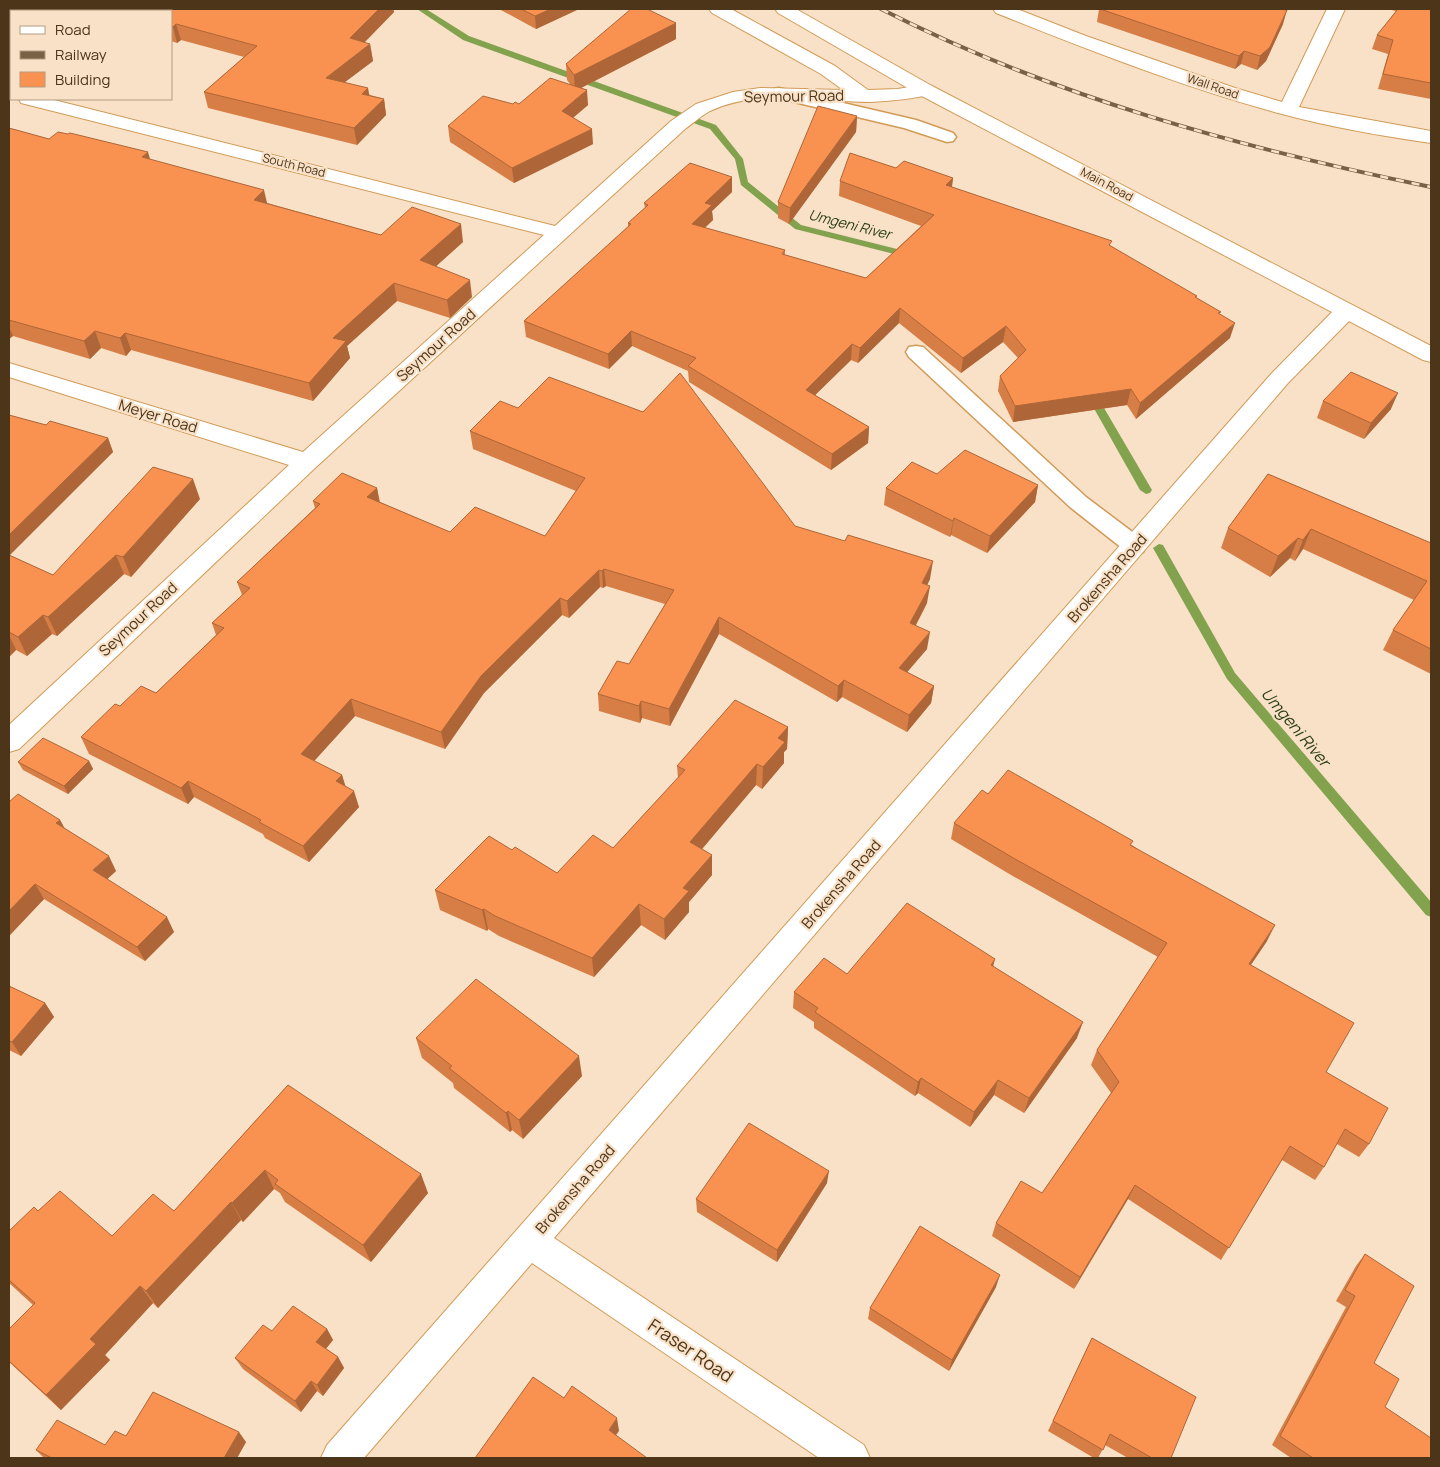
<svg xmlns="http://www.w3.org/2000/svg" width="1440" height="1467" viewBox="0 0 1440 1467" font-family="Manrope,sans-serif">
<rect width="100%" height="100%" fill="#f8e1c7"/>
<g fill="none" stroke-linecap="round" stroke-linejoin="round">
<g fill="#83a24e" fill-rule="evenodd">
<polygon points="417,9 426,9 469,36 716,125 743,159 748,182 801,225 913,253 915,255 910,258 795,229 741,185 735,159 710,129 463,40"/>
<polygon points="1092,393 1097,396 1152,490 1150,493 1146,494 1140,490 1087,396"/>
<polygon points="1159,544 1163,545 1235,673 1431,902 1431,917 1426,915 1227,679 1153,548"/>
</g>
<defs>
<g id="lane">
<polygon points="779,88 916,120 953,133 956,137 953,141 947,142 904,128 773,97 770,93 773,89"/>
<polygon points="916,346 923,347 1086,497 1143,540 1146,546 1143,552 1135,554 1127,552 1070,507 909,357 906,352 909,347"/>
</g>
<g id="street">
<polygon points="75,9 94,9 92,11 73,11"/>
<path d="M709 9H731L835 66 868 90 898 89 925 84 932 86 934 90 932 94C912 99 891 101 870 102 819 102 758 88 710 111 701 116 693 123 685 129L315 468 19 749 9 752V725L289 465 9 377V363L303 452 544 235 21 103 19 99H50L555 226 671 121 696 104 733 92 760 88 843 90 821 74 712 13Z"/>
<path d="M993 9H1017L1086 36 1235 88 1282 102 1327 9H1345L1299 107 1431 131V143C1382 136 1330 127 1282 114 1185 88 1089 50 996 13Z"/>
<polygon points="11,61 11,74 9,75 9,62"/>
<polygon points="1345,305 1353,307 1356,312 1353,317 1288,383 554,1238 864,1445 870,1458 819,1458 532,1263 364,1458 321,1458 327,1445 1272,373 1337,307"/>
</g>
<polygon id="secondary" points="775,9 796,9 932,86 1431,346 1431,362 1423,360 918,94 778,13"/>
</defs>
<use href="#lane" stroke="#d19b57" stroke-width="3"/>
<use href="#street" stroke="#d19b57" stroke-width="2"/>
<use href="#secondary" stroke="#d19b57" stroke-width="2"/>
<use href="#lane" fill="#fff" fill-rule="evenodd"/>
<use href="#street" fill="#fff" fill-rule="evenodd"/>
<use href="#secondary" fill="#fff" fill-rule="evenodd"/>
<defs>
<path id="rail" d="M881 9C1054 97 1241 148 1431 187"/>
</defs>
<use href="#rail" stroke="#786145" stroke-width="4"/>
<use href="#rail" stroke="#f8e1c7" stroke-width="2.5" stroke-dasharray="8" stroke-linecap="butt"/>
</g>
<g fill="#d67e45">
<polygon points="128,9 393,9 394,12 364,43 370,44 373,61 345,82 370,95 384,99 386,115 357,145 208,108 204,92 244,57 181,40 177,43 171,41 171,11"/>
<polygon points="499,9 579,9 536,29"/>
<polygon points="1099,9 1283,24 1266,61 1257,70 1241,64 1235,69 1097,22"/>
<polygon points="1387,9 1431,9 1431,99 1378,89 1388,54 1372,49 1377,35 1396,11"/>
<polygon points="676,23 676,39 581,88 588,105 573,118 593,144 514,183 450,142 448,126 513,104 519,104 570,84 567,80 566,64"/>
<polygon points="857,116 856,132 789,224 778,218 778,202"/>
<polygon points="9,128 49,139 150,159 267,203 381,235 463,242 436,266 472,297 450,318 397,301 347,346 350,358 313,401 131,350 126,356 101,348 90,359 13,336 9,339"/>
<polygon points="896,168 953,178 952,187 1111,246 1197,298 1220,314 1230,338 1136,419 1127,405 1013,422 998,391 1000,376 1018,358 1003,342 961,373 899,323 858,363 851,360 815,395 869,427 868,443 831,470 689,382 688,371 632,346 609,369 526,337 524,321 628,227 628,223 645,208 644,203 732,192 712,211 713,220 705,228 785,250 785,255 866,278 921,226 839,196 840,181"/>
<polygon points="1323,401 1391,409 1364,439 1317,418"/>
<polygon points="9,415 46,425 108,438 113,452 9,555 53,575 200,499 131,577 124,574 57,636 52,634 27,656 16,650 9,657"/>
<polygon points="470,431 795,526 930,579 927,585 927,603 916,625 927,649 907,672 934,686 931,703 907,732 842,697 837,702 719,634 670,726 642,718 640,723 599,711 598,694 629,664 665,604 606,586 603,588 600,587 569,618 562,615 484,693 445,749 355,716 314,761 342,775 345,786 359,807 309,862 265,838 263,834 194,797 188,804 89,754 81,737 120,706 156,693 216,635 212,623 242,595 237,582 315,508 313,501 377,488 380,502 450,532 545,536 576,491 473,449"/>
<polygon points="937,474 1038,485 1035,502 987,553 951,535 950,537 884,505 886,488"/>
<polygon points="1268,474 1431,543 1431,674 1383,650 1393,630 1414,600 1303,549 1295,561 1290,558 1270,577 1221,548 1228,528"/>
<polygon points="788,727 787,749 784,752 784,763 762,789 756,785 702,849 712,855 712,875 689,902 689,912 665,940 641,925 594,977 499,936 488,929 487,931 440,910 435,890 512,850 557,873 613,848 678,778 677,766"/>
<polygon points="89,761 93,769 68,794 23,770 18,762"/>
<polygon points="988,794 1132,845 1267,941 1251,965 1326,1072 1369,1144 1359,1157 1337,1144 1324,1167 1315,1180 1282,1160 1221,1260 1128,1199 1074,1289 992,1236 996,1223 1042,1193 1111,1093 1091,1065 1097,1050 1158,957 1011,875 951,839 954,823"/>
<polygon points="9,802 60,820 65,829 116,871 107,879 174,932 145,961 44,899 9,936"/>
<polygon points="993,966 1077,1038 1024,1113 994,1095 970,1127 918,1093 915,1096 814,1028 814,1022 793,1008 794,992 847,974"/>
<polygon points="9,986 45,1003 54,1017 21,1056 9,1050"/>
<polygon points="416,1038 582,1076 523,1139 512,1130 510,1132 454,1088 453,1083 422,1058"/>
<polygon points="288,1085 428,1193 371,1262 285,1202 280,1193 274,1189 243,1222 241,1220 158,1308 153,1303 105,1355 110,1360 61,1410 9,1362 9,1329 33,1305 9,1283 9,1231 38,1211 112,1236 174,1211"/>
<polygon points="827,1183 777,1262 697,1212 696,1199"/>
<polygon points="1365,1254 1374,1363 1385,1407 1431,1458 1291,1458 1272,1445 1346,1307 1336,1301 1356,1266"/>
<polygon points="996,1287 949,1371 868,1319 870,1308"/>
<polygon points="327,1329 333,1340 326,1349 338,1357 344,1368 323,1396 317,1391 301,1412 243,1369 235,1358 272,1331"/>
<polygon points="1092,1338 1171,1458 1128,1458 1105,1445 1098,1458 1094,1458 1048,1431"/>
<polygon points="126,1436 246,1442 237,1458 44,1458 36,1450 105,1445"/>
</g>
<g fill="#ae6638">
<polygon points="379,9 393,9 394,12 353,54 350,38"/>
<polygon points="551,9 579,9 536,29 535,16"/>
<polygon points="1287,10 1283,24 1266,61 1257,70 1260,56"/>
<polygon points="676,23 676,39 575,91 574,75"/>
<polygon points="176,24 181,40 177,43 173,27"/>
<polygon points="370,44 373,61 329,94 326,78"/>
<polygon points="1244,51 1241,64 1235,69 1239,56"/>
<polygon points="368,88 371,104 362,94"/>
<polygon points="587,90 588,105 563,126 562,111"/>
<polygon points="384,99 386,115 357,145 354,128"/>
<polygon points="857,116 856,132 789,224 790,208"/>
<polygon points="592,129 593,144 514,183 512,168"/>
<polygon points="148,152 153,169 142,157"/>
<polygon points="732,177 732,192 712,211 713,220 692,239 692,224 705,203"/>
<polygon points="953,178 951,193 946,185"/>
<polygon points="264,190 268,207 254,200"/>
<polygon points="461,224 463,242 423,278 420,260"/>
<polygon points="470,280 472,297 450,318 447,300"/>
<polygon points="394,283 397,301 347,346 350,358 313,401 309,383 333,338"/>
<polygon points="900,308 899,323 858,363 860,348"/>
<polygon points="1235,323 1230,338 1136,419 1140,403"/>
<polygon points="1006,326 1003,342 961,373 963,358"/>
<polygon points="9,327 13,336 9,339"/>
<polygon points="95,331 101,348 90,359 84,341"/>
<polygon points="631,331 632,346 609,369 608,354"/>
<polygon points="125,333 131,350 126,356 120,338"/>
<polygon points="852,344 851,360 805,405 806,390"/>
<polygon points="1131,389 1127,405 1013,422 1015,406"/>
<polygon points="1398,393 1391,409 1364,439 1371,423"/>
<polygon points="869,427 868,443 831,470 832,454"/>
<polygon points="108,438 113,452 9,556 9,535"/>
<polygon points="193,479 200,499 131,577 123,557"/>
<polygon points="1038,485 1035,502 987,553 990,536"/>
<polygon points="377,488 380,506 367,497"/>
<polygon points="954,518 951,535 950,537 953,521"/>
<polygon points="1311,529 1303,549 1295,561 1303,540"/>
<polygon points="1298,538 1290,558 1270,577 1278,556"/>
<polygon points="116,555 124,574 57,636 48,617"/>
<polygon points="933,561 930,579 920,600 922,583"/>
<polygon points="604,569 606,586 603,588 602,571"/>
<polygon points="599,570 600,587 569,618 567,601"/>
<polygon points="930,586 927,603 908,640 910,623"/>
<polygon points="560,598 562,615 484,693 445,749 441,732 481,676"/>
<polygon points="43,615 52,634 27,656 18,637"/>
<polygon points="719,617 719,634 670,726 669,709"/>
<polygon points="930,632 927,649 897,684 899,668"/>
<polygon points="9,635 16,650 9,657"/>
<polygon points="844,680 842,697 837,702 838,686"/>
<polygon points="934,686 931,703 907,732 909,715"/>
<polygon points="351,699 355,716 306,770 301,754"/>
<polygon points="641,701 642,718 640,723 639,706"/>
<polygon points="788,727 787,749 784,752 784,763 762,789 763,767 778,738"/>
<polygon points="89,761 93,769 68,794 64,786"/>
<polygon points="757,764 756,785 691,862 690,842"/>
<polygon points="342,775 347,791 336,781"/>
<polygon points="188,781 194,797 188,804 181,788"/>
<polygon points="354,791 359,807 309,862 303,846"/>
<polygon points="60,820 68,835 56,823"/>
<polygon points="712,855 712,875 689,902 689,912 665,940 664,919 683,888"/>
<polygon points="109,856 116,871 101,885 93,870"/>
<polygon points="35,884 44,899 9,936 9,911"/>
<polygon points="639,904 641,925 594,977 592,958"/>
<polygon points="484,909 488,929 487,931 482,910"/>
<polygon points="167,917 174,932 145,961 137,947"/>
<polygon points="1275,925 1267,941 1241,979 1249,964"/>
<polygon points="995,959 991,975 991,965"/>
<polygon points="45,1003 54,1017 21,1056 12,1042"/>
<polygon points="1083,1022 1077,1038 1024,1113 1029,1098"/>
<polygon points="579,1056 582,1076 523,1139 519,1120"/>
<polygon points="921,1078 918,1093 915,1096 918,1082"/>
<polygon points="998,1080 994,1095 970,1127 974,1112"/>
<polygon points="508,1111 512,1130 510,1132 506,1113"/>
<polygon points="265,1170 274,1189 243,1222 232,1203"/>
<polygon points="829,1171 827,1183 777,1262 777,1250"/>
<polygon points="421,1174 428,1193 371,1262 363,1245"/>
<polygon points="1135,1185 1128,1199 1074,1289 1080,1277"/>
<polygon points="231,1202 241,1220 158,1308 146,1291"/>
<polygon points="1000,1275 996,1287 949,1371 952,1360"/>
<polygon points="140,1286 153,1303 105,1355 110,1360 61,1410 46,1395 90,1339"/>
<polygon points="327,1329 333,1340 322,1353 316,1342"/>
<polygon points="338,1357 344,1368 323,1396 317,1385"/>
<polygon points="311,1381 317,1391 301,1412 295,1401"/>
<polygon points="617,1418 619,1431 611,1442 609,1430"/>
<polygon points="239,1432 246,1442 237,1458 224,1458"/>
</g>
<g fill="#f99250" stroke="#ae6638">
<polygon points="128,9 379,9 350,38 370,44 326,78 368,88 362,94 384,99 354,128 204,92 257,46 176,24 173,27 171,26 171,11 125,11"/>
<polygon points="521,9 551,9 535,16"/>
<polygon points="631,9 647,9 676,23 574,75 566,64"/>
<polygon points="1100,9 1278,9 1287,10 1270,47 1260,56 1244,51 1239,56"/>
<polygon points="1398,9 1431,9 1431,83 1383,74 1393,40 1377,35"/>
<polygon points="550,78 587,90 562,111 592,129 512,168 448,126 483,96 513,104 515,102 519,104"/>
<polygon points="818,106 857,116 790,208 778,202"/>
<polygon points="9,128 49,139 58,132 68,134 70,133 148,152 142,157 264,190 254,200 381,235 412,207 461,224 420,260 470,280 447,300 394,283 333,338 346,341 309,383 125,333 120,338 95,331 84,341 9,320"/>
<polygon points="850,153 896,168 904,161 953,178 946,185 1112,241 1109,245 1197,296 1195,297 1221,312 1218,313 1235,323 1140,403 1131,389 1015,406 1000,376 1026,350 1006,326 963,358 900,308 860,348 852,344 806,390 869,427 832,454 688,366 696,358 631,331 608,354 524,321 631,224 628,223 648,205 644,203 690,163 732,177 705,203 712,205 692,224 785,250 782,254 866,278 934,215 840,181"/>
<polygon points="1351,372 1398,393 1371,423 1323,401"/>
<polygon points="680,373 795,526 845,541 848,535 933,561 922,583 930,586 910,623 930,632 899,668 934,686 909,715 844,680 838,686 719,617 669,709 641,701 639,706 598,694 617,661 629,664 674,590 604,569 602,571 599,570 567,601 560,598 481,676 441,732 351,699 301,754 342,775 336,781 354,791 303,846 259,822 261,820 188,781 181,788 81,737 115,704 120,706 141,686 156,693 224,628 212,623 250,588 237,582 320,504 313,501 342,473 377,488 367,497 450,532 475,507 545,536 585,478 470,431 500,401 518,408 549,377 643,412"/>
<polygon points="9,415 46,425 50,421 108,438 9,535"/>
<polygon points="965,450 1038,485 990,536 954,518 953,521 886,488 912,462 937,474"/>
<polygon points="153,467 193,479 123,557 116,555 48,617 43,615 18,637 9,632 9,555 53,575"/>
<polygon points="1268,474 1431,543 1431,649 1393,630 1427,581 1311,529 1303,540 1298,538 1278,556 1228,528"/>
<polygon points="735,700 788,727 778,738 785,742 763,767 757,764 690,842 712,855 683,888 689,891 664,919 639,904 592,958 495,916 484,909 482,910 435,890 489,836 512,850 515,847 557,873 593,835 613,848 685,770 677,766"/>
<polygon points="43,738 89,761 64,786 18,762"/>
<polygon points="1008,770 1133,841 1130,845 1275,925 1249,964 1354,1023 1326,1072 1388,1108 1369,1144 1345,1129 1324,1167 1290,1146 1229,1248 1135,1185 1080,1277 996,1223 1021,1181 1042,1193 1119,1082 1097,1050 1167,943 1015,859 954,823 982,790 988,794"/>
<polygon points="18,794 60,820 56,823 109,856 93,870 167,917 137,947 35,884 9,911 9,802"/>
<polygon points="907,903 995,959 991,965 1083,1022 1029,1098 998,1080 974,1112 921,1078 918,1082 815,1012 818,1008 794,992 824,958 847,974"/>
<polygon points="476,979 579,1056 519,1120 508,1111 506,1113 449,1068 452,1066 416,1038"/>
<polygon points="9,986 45,1003 12,1042 9,1041"/>
<polygon points="288,1085 421,1174 363,1245 275,1184 278,1180 265,1170 232,1203 231,1202 146,1291 140,1286 90,1339 96,1344 46,1395 9,1361 9,1329 35,1303 9,1280 9,1231 34,1207 38,1211 60,1191 112,1236 153,1194 174,1211"/>
<polygon points="749,1123 829,1171 777,1250 696,1199"/>
<polygon points="920,1226 1000,1275 952,1360 870,1308"/>
<polygon points="1365,1254 1414,1286 1374,1363 1399,1379 1385,1407 1431,1438 1431,1458 1313,1458 1280,1436 1355,1296 1345,1290"/>
<polygon points="293,1306 327,1329 316,1342 338,1357 317,1385 311,1381 295,1401 235,1358 263,1325 272,1331"/>
<polygon points="1092,1338 1196,1397 1171,1458 1152,1458 1110,1434 1103,1450 1053,1421"/>
<polygon points="533,1377 564,1398 572,1386 617,1418 609,1430 647,1458 475,1458"/>
<polygon points="153,1392 239,1432 224,1458 52,1458 36,1450 57,1420 105,1445 115,1431 126,1436"/>
</g>
<g text-anchor="middle" dominant-baseline="central" stroke-width="4.5" stroke-linejoin="round" paint-order="stroke">
<g font-size="12" fill="#4c3518" stroke="#f8e1c7">
<text transform="translate(1213 86) rotate(19)">Wall Road</text>
<text transform="translate(294 165) rotate(14)">South Road</text>
<text transform="translate(1107 184) rotate(28)">Main Road</text>
</g>
<g font-size="14" font-style="italic" fill="#283d12" stroke="#f8e1c7">
<text transform="translate(850 224) rotate(14)">Umgeni River</text>
</g>
<g font-size="15" fill="#4c3518" stroke="#f8e1c7">
<text transform="translate(794 96) rotate(-1)">Seymour Road</text>
<text transform="translate(436 345) rotate(-42)">Seymour Road</text>
<text transform="translate(158 416) rotate(17)">Meyer Road</text>
<text transform="translate(1107 578) rotate(-49)">Brokensha Road</text>
<text transform="translate(138 619) rotate(-43)">Seymour Road</text>
<text transform="translate(841 884) rotate(-49)">Brokensha Road</text>
<text transform="translate(575 1189) rotate(-49)">Brokensha Road</text>
</g>
<g font-size="16" font-style="italic" fill="#283d12" stroke="#f8e1c7">
<text transform="translate(1296 727) rotate(50)">Umgeni River</text>
</g>
<g font-size="18" fill="#4c3518" stroke="#f8e1c7">
<text transform="translate(691 1350) rotate(34)">Fraser Road</text>
</g>
</g>
<rect width="1440" height="1467" fill="none" stroke="#4c3518" stroke-width="20"/>
<rect x="10" y="10" width="162" height="90" fill="#f8e1c7" stroke="#b39c81"/>
<rect x="20" y="26" width="25" height="8" fill="#ffffff" stroke="#b39c81"/>
<text x="55" y="35" font-size="15" fill="#4c3518">Road</text>
<rect x="20" y="51" width="25" height="8" fill="#786145" stroke="#b39c81"/>
<text x="55" y="60" font-size="15" fill="#4c3518">Railway</text>
<rect x="20" y="72" width="25" height="15" fill="#f99250" stroke="#b39c81"/>
<text x="55" y="85" font-size="15" fill="#4c3518">Building</text>
</svg>
